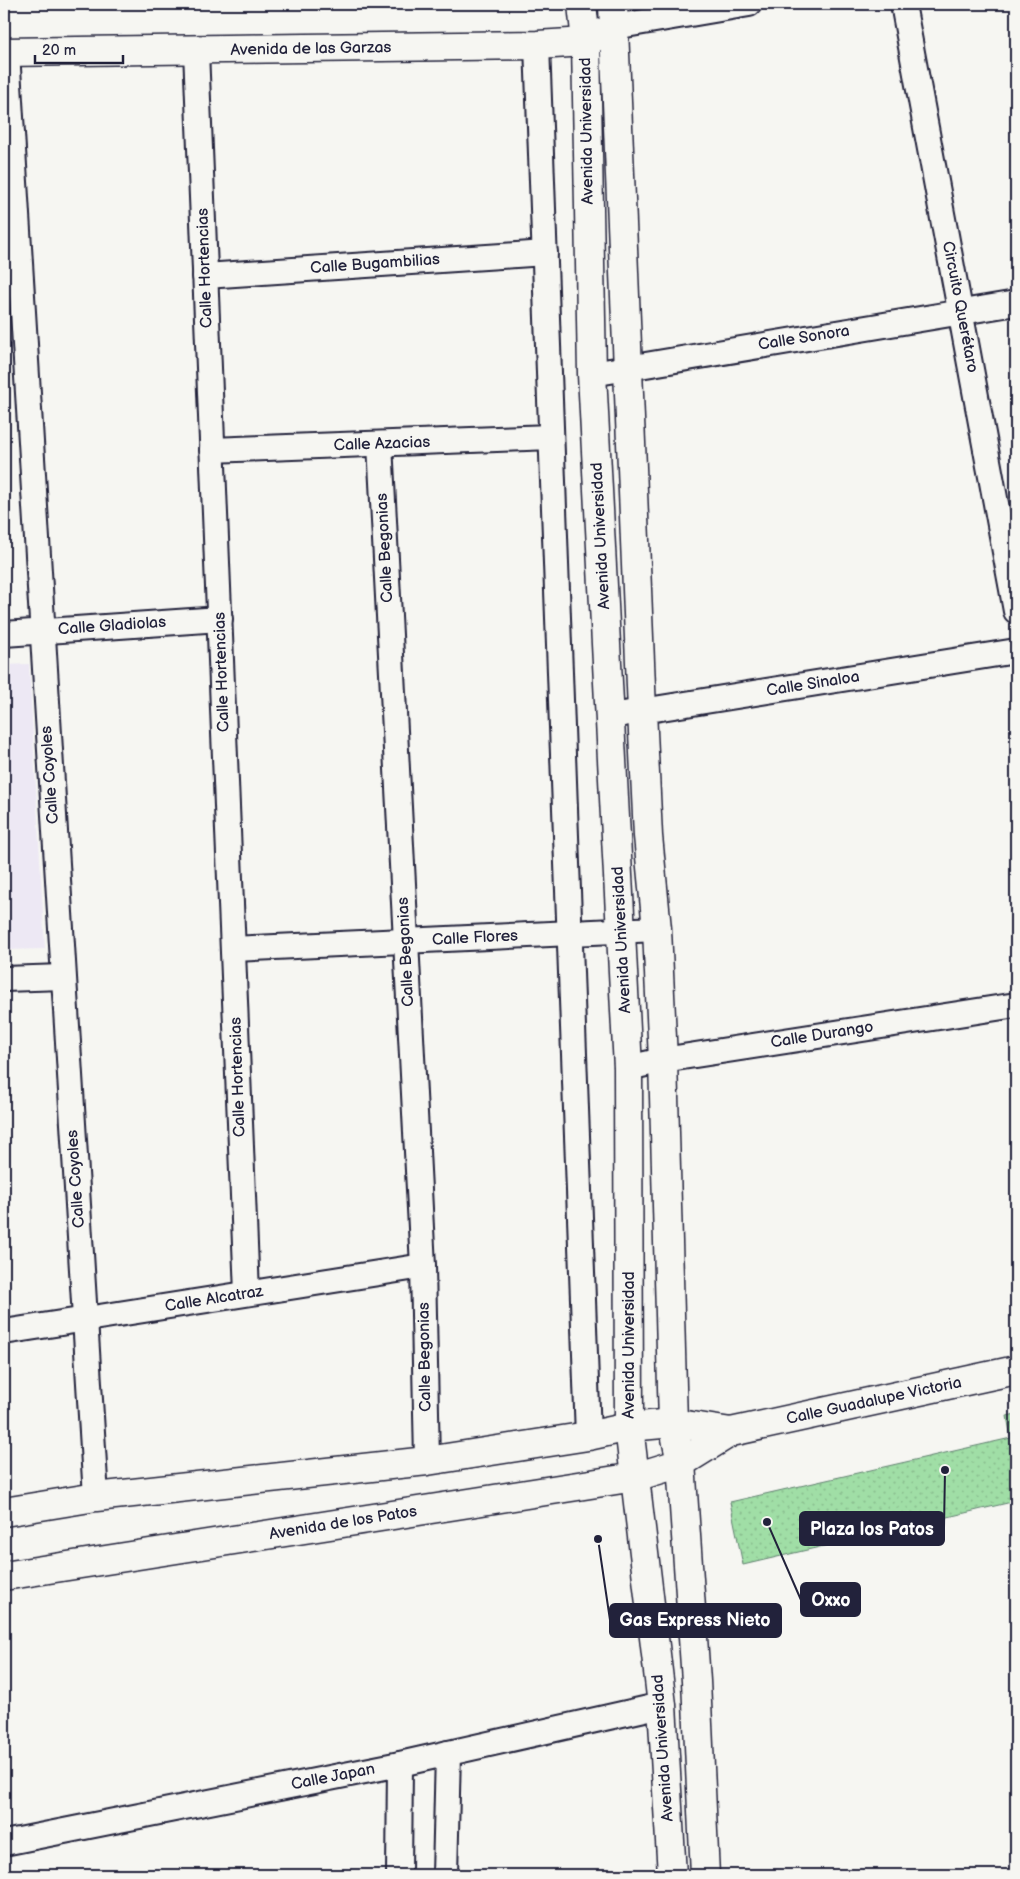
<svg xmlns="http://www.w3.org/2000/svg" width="1020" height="1879" viewBox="0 0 1020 1879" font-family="'Balsamiq Sans',sans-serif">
<defs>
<pattern id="green-dots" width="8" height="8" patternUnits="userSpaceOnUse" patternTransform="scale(1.25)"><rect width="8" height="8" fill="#a0dea6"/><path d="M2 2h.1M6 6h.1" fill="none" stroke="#8abe90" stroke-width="1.8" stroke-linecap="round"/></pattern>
</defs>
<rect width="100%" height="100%" fill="#f6f6f2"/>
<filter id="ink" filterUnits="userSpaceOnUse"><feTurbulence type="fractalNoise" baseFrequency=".02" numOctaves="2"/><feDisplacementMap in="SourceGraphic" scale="10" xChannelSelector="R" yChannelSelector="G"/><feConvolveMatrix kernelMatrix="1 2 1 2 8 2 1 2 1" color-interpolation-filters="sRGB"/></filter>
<g filter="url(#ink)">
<polygon fill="#ede8f4" points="29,664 45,949 4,950 4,665"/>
<polygon fill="url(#green-dots)" stroke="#618070" points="1016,1414 1016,1501 743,1565 730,1502 1011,1438 1007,1416"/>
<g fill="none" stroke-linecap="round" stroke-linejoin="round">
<defs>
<g id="minor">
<polyline points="903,4 1016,611"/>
<polyline points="614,27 749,4"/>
<polyline points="537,45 588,1436"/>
<polyline points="196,51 247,1293"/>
<polyline points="7,52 96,1497"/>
<polyline points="205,276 545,253"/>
<polyline points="592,374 1016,303"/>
<polyline points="380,444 423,1266 427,1461"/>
<polyline points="212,450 551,437"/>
<polyline points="4,634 220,619"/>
<polyline points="611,716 1016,651"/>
<polyline points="233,949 657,929"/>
<polyline points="4,979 63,977"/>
<polyline points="628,1068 663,1060 1016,1005"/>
<polyline points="4,1332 423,1266"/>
<polyline points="4,1843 400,1764 662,1705"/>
<polyline points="399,1875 400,1764"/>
<polyline points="445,1875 448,1753"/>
</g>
<g id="tertiary">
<polyline points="4,52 537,45 586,42 614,27"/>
<polyline points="4,1512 96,1497 427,1461 588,1436 629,1427 673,1423 731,1432"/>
<polyline points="4,1576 635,1477 681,1463 731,1432 1016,1370"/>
</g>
<g id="secondary">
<polyline points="582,4 586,42 592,374 628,1068 629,1427 662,1705 672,1875"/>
<polyline points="613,4 642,711 648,836 657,929 663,1060 673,1423 681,1463 696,1681 705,1875"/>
</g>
</defs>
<use href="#minor" stroke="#22223b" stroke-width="28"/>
<use href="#tertiary" stroke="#22223b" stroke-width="31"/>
<use href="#secondary" stroke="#22223b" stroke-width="31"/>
<use href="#minor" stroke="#f6f6f2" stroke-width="24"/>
<use href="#tertiary" stroke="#f6f6f2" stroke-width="28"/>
<use href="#secondary" stroke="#f6f6f2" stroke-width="28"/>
</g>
</g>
<g text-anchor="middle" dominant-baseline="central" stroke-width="4.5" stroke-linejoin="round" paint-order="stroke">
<g font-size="16" fill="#22223b" stroke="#f6f6f2">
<text transform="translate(311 49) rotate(-1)">Avenida de las Garzas</text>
<text transform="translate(587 131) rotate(-91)">Avenida Universidad</text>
<text transform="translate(375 264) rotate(-4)">Calle Bugambilias</text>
<text transform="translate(205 268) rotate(-92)">Calle Hortencias</text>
<text transform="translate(960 307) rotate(79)">Circuito Querétaro</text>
<text transform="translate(804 338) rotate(-9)">Calle Sonora</text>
<text transform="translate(382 444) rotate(-2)">Calle Azacias</text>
<text transform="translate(601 536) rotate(-93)">Avenida Universidad</text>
<text transform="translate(385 548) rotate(-93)">Calle Begonias</text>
<text transform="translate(112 626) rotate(-4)">Calle Gladiolas</text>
<text transform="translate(222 672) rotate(-92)">Calle Hortencias</text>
<text transform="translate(813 684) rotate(-9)">Calle Sinaloa</text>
<text transform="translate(50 775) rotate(-94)">Calle Coyoles</text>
<text transform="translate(475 938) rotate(-3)">Calle Flores</text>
<text transform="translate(622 940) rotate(-93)">Avenida Universidad</text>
<text transform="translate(406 952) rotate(-93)">Calle Begonias</text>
<text transform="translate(822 1035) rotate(-9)">Calle Durango</text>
<text transform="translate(238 1077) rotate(-92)">Calle Hortencias</text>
<text transform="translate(76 1179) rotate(-94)">Calle Coyoles</text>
<text transform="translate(214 1299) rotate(-9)">Calle Alcatraz</text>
<text transform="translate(629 1345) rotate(-90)">Avenida Universidad</text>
<text transform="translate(425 1357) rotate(-91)">Calle Begonias</text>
<text transform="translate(874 1401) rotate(-12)">Calle Guadalupe Victoria</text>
<text transform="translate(343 1523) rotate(-9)">Avenida de los Patos</text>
<text transform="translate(663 1748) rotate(-94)">Avenida Universidad</text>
<text transform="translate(333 1777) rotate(-11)">Calle Japan</text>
</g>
</g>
<path fill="none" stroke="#22223b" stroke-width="2" d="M945 1470L944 1528M767 1522L801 1600M598 1539L610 1620"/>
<g fill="#22223b" stroke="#f6f6f2" stroke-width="2">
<circle cx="945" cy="1470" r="5"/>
<circle cx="767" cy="1522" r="5"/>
<circle cx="598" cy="1539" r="5"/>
</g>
<g fill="#22223b" stroke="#22223b" stroke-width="2">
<rect x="800" y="1512" width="144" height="33" rx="5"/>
<rect x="801" y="1583" width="59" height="33" rx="5"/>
<rect x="610" y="1604" width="171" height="33" rx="5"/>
</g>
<g font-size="18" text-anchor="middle" font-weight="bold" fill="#fff">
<text x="872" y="1535">Plaza los Patos</text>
<text x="831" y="1606">Oxxo</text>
<text x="695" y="1626">Gas Express Nieto</text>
</g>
<rect width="1020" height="1879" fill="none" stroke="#f6f6f2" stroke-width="20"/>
<rect x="10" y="10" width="1000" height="1859" fill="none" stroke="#22223b" stroke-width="2" filter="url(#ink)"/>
<path d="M35 55v8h88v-8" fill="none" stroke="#22223b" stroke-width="2.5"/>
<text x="42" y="55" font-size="15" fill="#22223b" stroke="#f6f6f2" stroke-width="4" paint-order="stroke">20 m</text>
</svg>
